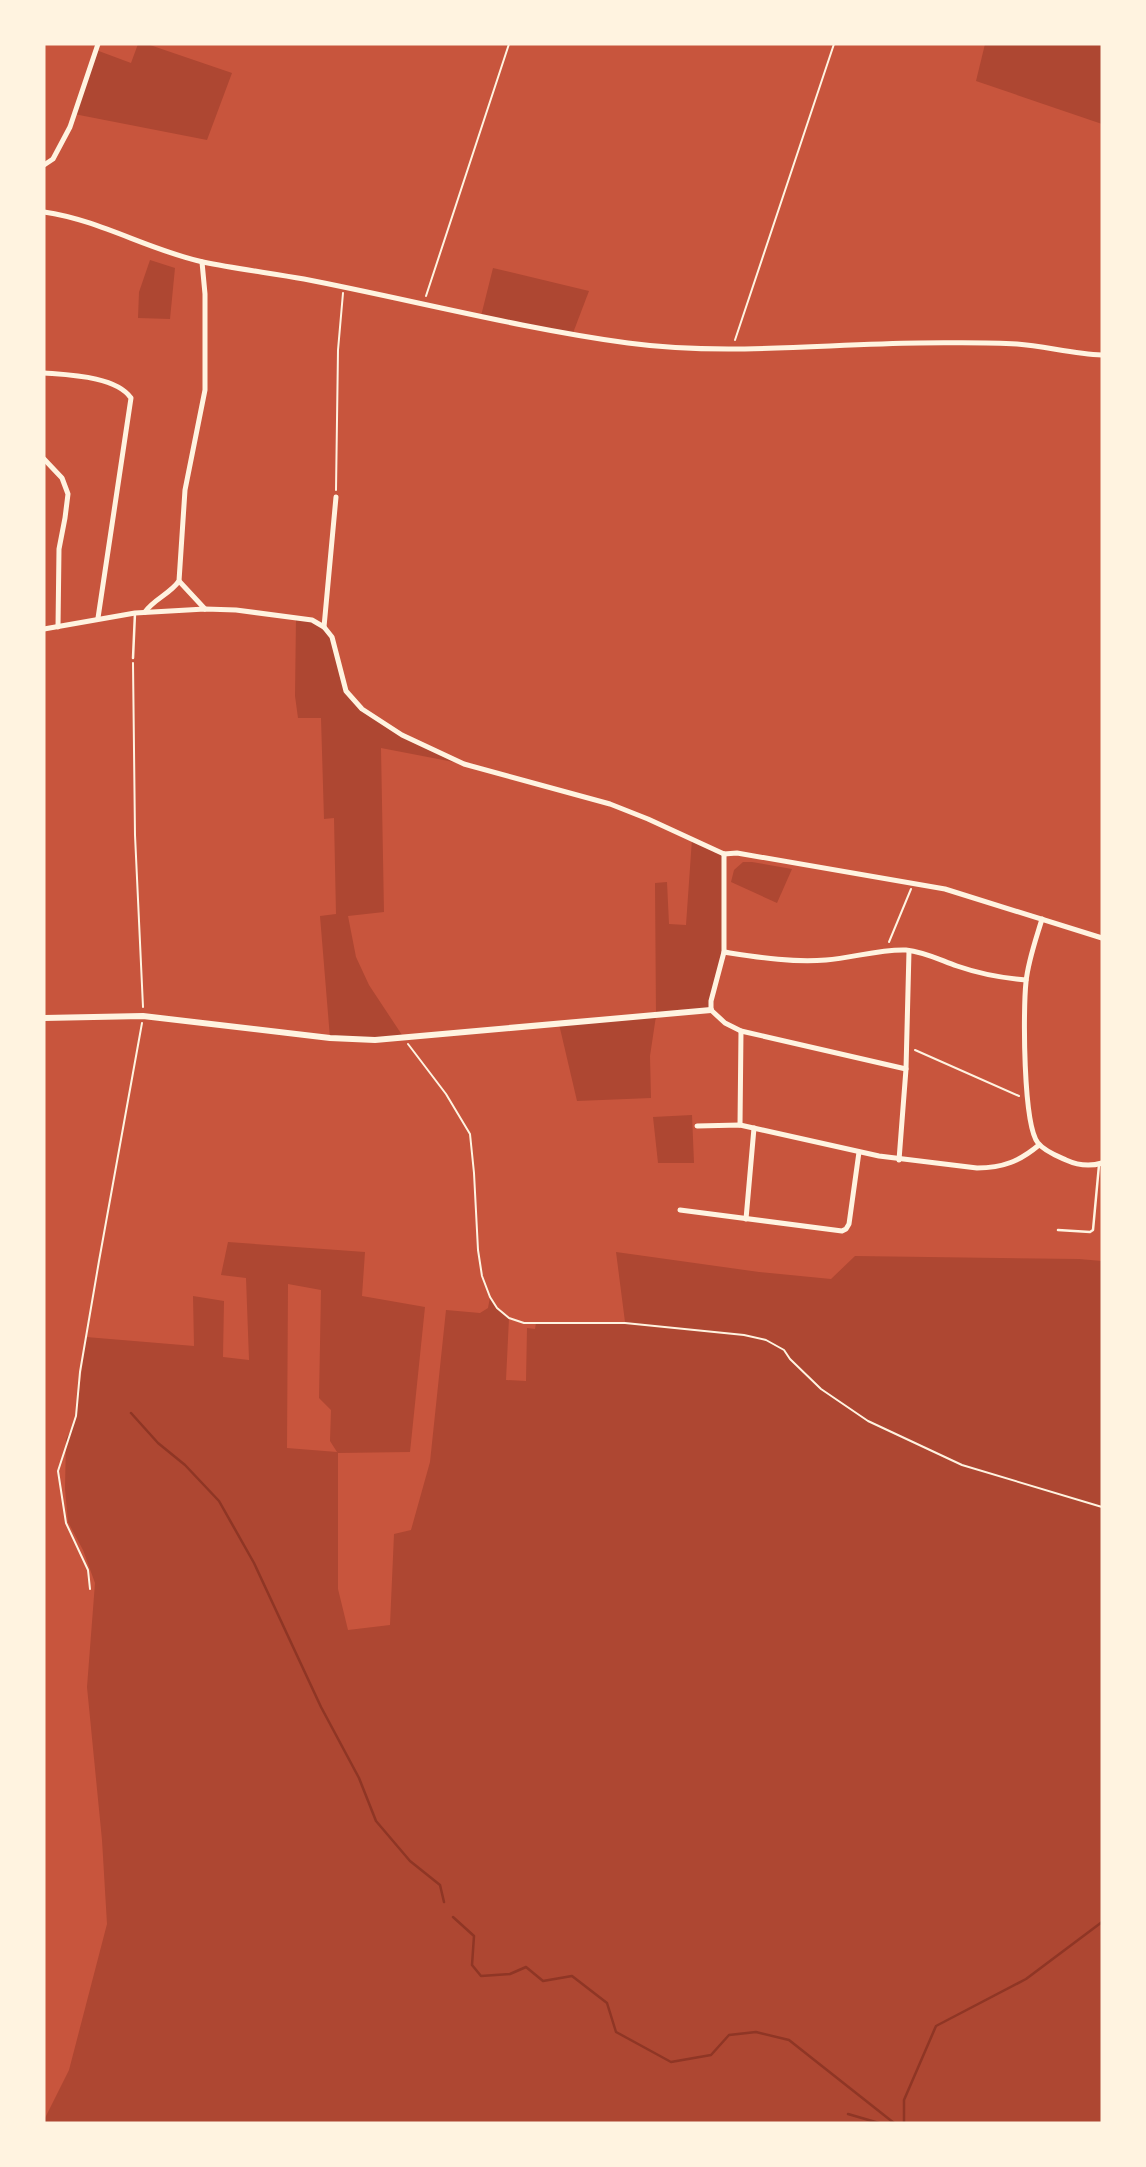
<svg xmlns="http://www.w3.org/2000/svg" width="1146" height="2167" viewBox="0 0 1146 2167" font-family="Helvetica,sans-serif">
<rect width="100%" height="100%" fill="#c8553d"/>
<g fill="#ae4732" fill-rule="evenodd">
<polygon points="138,44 147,44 232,73 207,140 74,114 96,50 131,63"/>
<polygon points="985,44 1102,44 1102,124 976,81"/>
<polygon points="150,260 175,268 170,319 138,318 139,292"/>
<polygon points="493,268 589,291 573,333 481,316"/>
<polygon points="296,618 312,620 332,637 346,691 362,709 402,735 464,764 381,748 384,912 348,916 356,957 369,985 404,1038 330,1038 320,916 336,914 334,818 324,819 321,718 298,718 295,696"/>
<polygon points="692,839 724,854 724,952 711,1010 656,1016 650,1056 651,1098 577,1101 559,1024 656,1015 655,883 667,882 669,924 686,925"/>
<polygon points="743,862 752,862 792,869 777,903 731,882 734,870"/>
<polygon points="692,1115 694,1163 658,1163 653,1117"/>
<path d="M228 1242 365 1252 362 1296 425 1307 410 1452 338 1453V1589L348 1630 390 1625 394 1534 411 1530 430 1462 446 1310 480 1313 488 1308 490 1297 497 1308 509 1318 506 1380 526 1381 527 1328 535 1329 536 1323 625 1322 616 1252 759 1272 831 1279 855 1256 1079 1259 1102 1261V2123H44V2120L69 2070 107 1924 102 1840 87 1687 95 1583 83 1550 68 1522 65 1489 66 1439 75 1423 86 1337 194 1346 193 1296 224 1301 223 1357 249 1360 246 1278 221 1275ZM288 1284 321 1290 319 1398 331 1410 330 1441 337 1452 287 1448Z"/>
</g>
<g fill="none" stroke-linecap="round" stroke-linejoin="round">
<g stroke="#8f3625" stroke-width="2.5">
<polyline points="131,1413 158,1443 185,1465 219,1501 254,1563 321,1707 359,1778 376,1821 410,1861 440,1885 444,1902"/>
<polyline points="453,1917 474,1936 472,1965 481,1976 510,1974 526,1967 543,1981 572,1976 607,2003 616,2032 671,2062 711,2055 729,2035 756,2032 789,2040 894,2123"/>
<polyline points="848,2114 879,2123"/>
<polyline points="904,2123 904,2100 936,2026 1026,1979 1102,1922"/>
</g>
<g stroke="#fff3e0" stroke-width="2">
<polyline points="426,296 509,44"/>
<polyline points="735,340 834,44"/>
<polyline points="336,490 338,350 343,293"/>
<polyline points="133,663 135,835 143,1007"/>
<polyline points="889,942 911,889"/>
<polyline points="408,1044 446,1094 470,1134 474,1173 478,1250 482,1276 490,1297 497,1308 509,1318 524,1323 625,1323 744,1335 766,1340 784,1350 790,1359 821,1389 868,1421 962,1465 1102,1507"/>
<polyline points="915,1050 1019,1096"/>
<polyline points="90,1589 88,1570 66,1523 58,1471 76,1416 80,1372 99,1261 142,1023"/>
</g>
<g stroke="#fff3e0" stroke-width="2.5">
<polyline points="133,658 135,613"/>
<polyline points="1058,1230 1090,1232 1093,1230 1099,1165"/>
</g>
<g stroke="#fff3e0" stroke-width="5">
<polyline points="44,165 53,159 70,127 98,44"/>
<path d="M44 212C100 220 148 250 203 262 237 269 271 273 304 279 412 300 519 328 628 343 724 356 822 344 919 343 952 343 984 342 1017 344 1045 346 1073 354 1102 355"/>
<path d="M44 373C68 375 116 376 131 398L98 618"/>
<polyline points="44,459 62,478 68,494 65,518 59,549 58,627"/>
<polyline points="179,581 205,609"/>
<path d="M145 612C154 599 170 594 179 581L185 490 205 390V294L202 262"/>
<polyline points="324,627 336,497"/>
<polyline points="44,629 135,613 205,609 236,610 312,620 324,627 332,637 346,691 362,709 402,735 464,764 610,804 648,819 724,854"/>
<polyline points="724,854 737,853 945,889 1102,938"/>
<polyline points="724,854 724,952 711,1001 711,1010 725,1023 741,1031 906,1069"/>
<path d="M1042 919C1036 939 1028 961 1026 982 1023 1009 1023 1125 1038 1143 1044 1151 1057 1156 1066 1160 1077 1165 1089 1167 1102 1163"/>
<path d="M724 952C757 957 793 963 826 960 853 958 879 949 906 950 925 952 940 960 957 966 980 974 1002 978 1026 980"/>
<polyline points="740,1125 741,1031"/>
<path d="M697 1126 740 1125 879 1156 977 1168C1003 1168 1020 1161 1039 1145"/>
<polyline points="899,1160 906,1069 909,951"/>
<polyline points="680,1210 842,1231 846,1229 849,1224 859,1152"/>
<polyline points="746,1219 754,1128"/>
</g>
<polyline stroke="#fff3e0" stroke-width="6" points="44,1018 143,1016 330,1038 375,1040 711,1010"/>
</g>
<rect width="1146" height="2167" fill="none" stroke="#fff3e0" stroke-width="91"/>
</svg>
